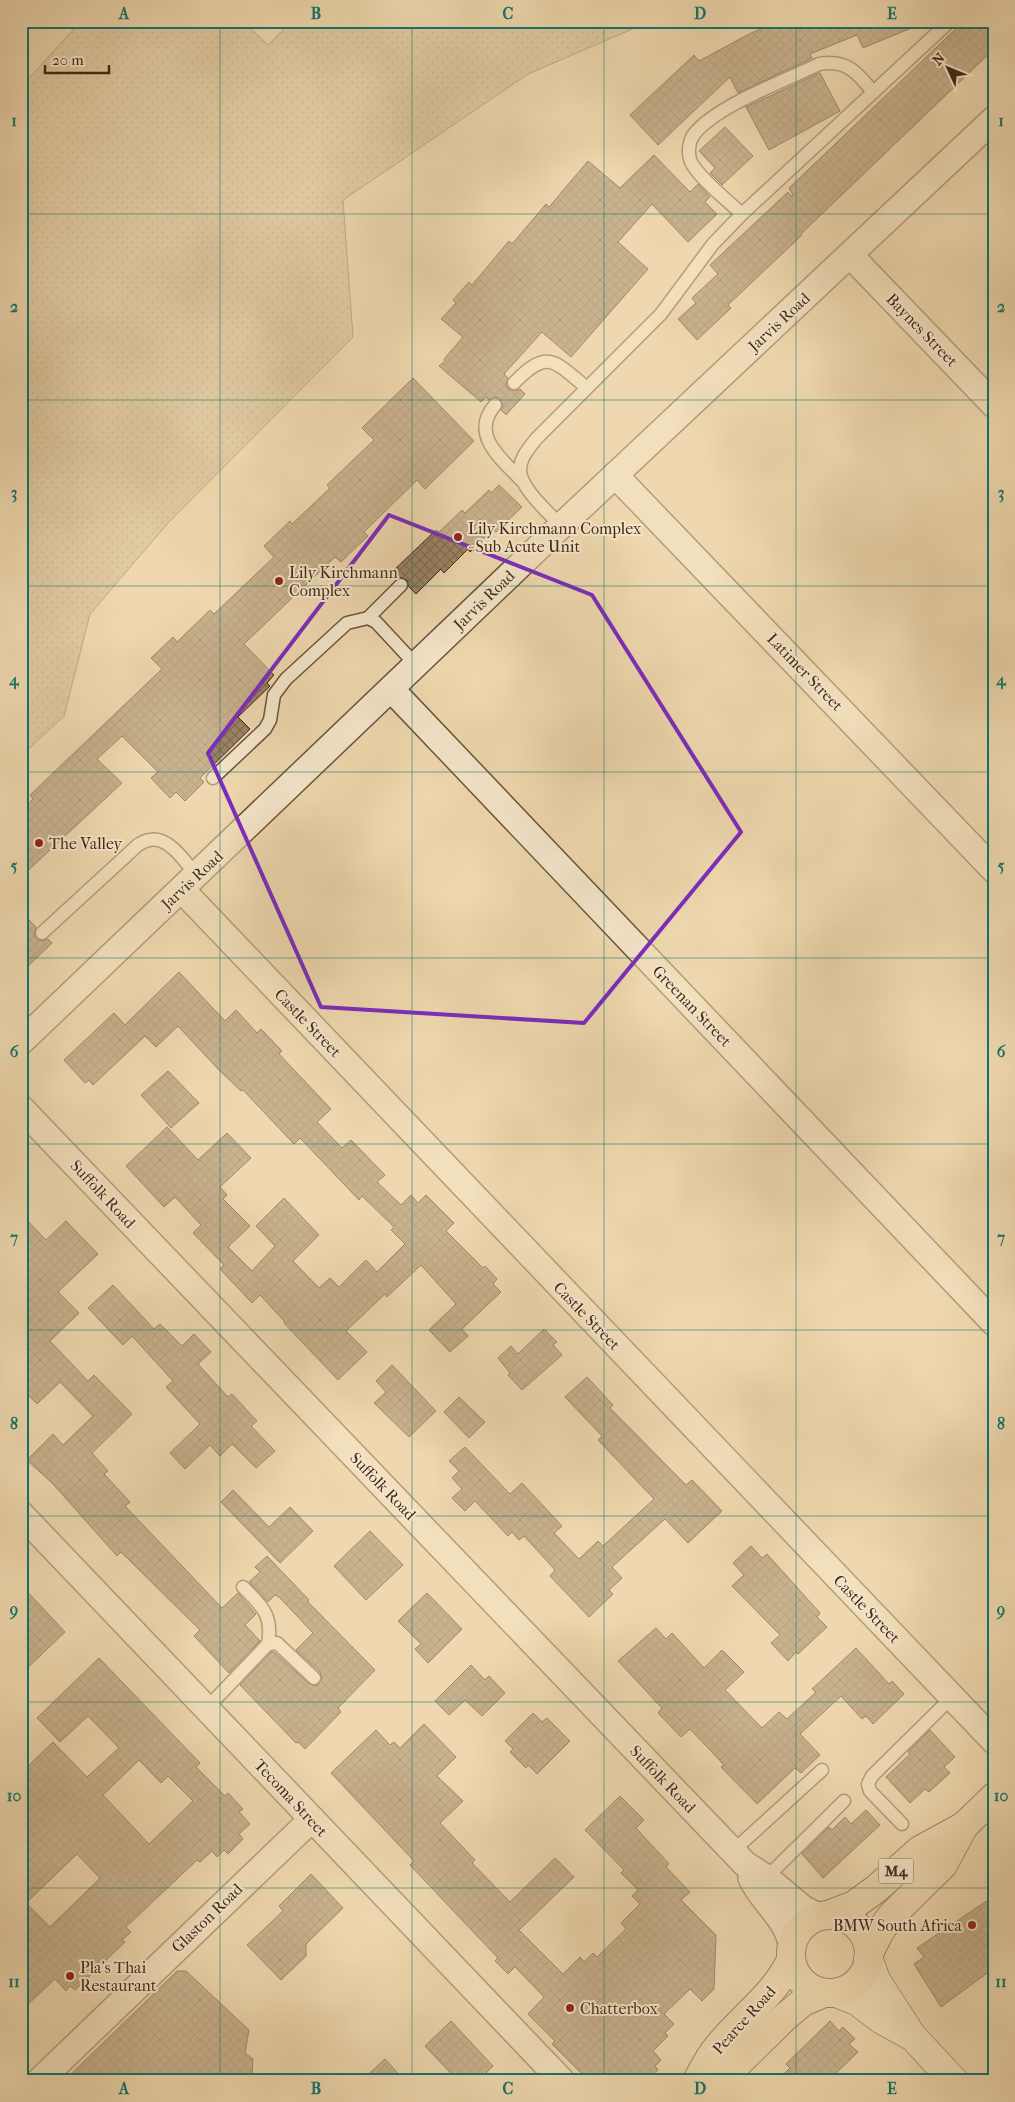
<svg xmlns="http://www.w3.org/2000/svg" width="1015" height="2102" viewBox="0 0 1015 2102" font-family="'IM FELL French Canon',serif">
<defs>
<pattern id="park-dots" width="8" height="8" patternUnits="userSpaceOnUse" patternTransform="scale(1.25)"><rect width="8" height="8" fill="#d1ba95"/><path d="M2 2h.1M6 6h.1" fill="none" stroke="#ab9779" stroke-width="1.8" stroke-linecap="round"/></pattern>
<pattern id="building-cross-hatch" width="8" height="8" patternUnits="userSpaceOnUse" patternTransform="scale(1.25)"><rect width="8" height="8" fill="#9b8466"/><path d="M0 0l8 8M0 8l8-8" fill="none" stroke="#806c53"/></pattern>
</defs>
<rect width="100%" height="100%" fill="#efd8af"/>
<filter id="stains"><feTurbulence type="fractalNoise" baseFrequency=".004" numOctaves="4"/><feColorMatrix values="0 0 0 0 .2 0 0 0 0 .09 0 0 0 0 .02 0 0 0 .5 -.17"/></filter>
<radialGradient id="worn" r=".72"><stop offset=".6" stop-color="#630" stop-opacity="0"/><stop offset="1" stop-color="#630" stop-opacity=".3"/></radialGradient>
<polygon fill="url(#park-dots)" stroke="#887256" points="81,21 243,21 268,45 292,21 651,21 528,74 343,200 353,337 169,522 90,614 64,716 21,756 21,87"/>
<g fill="url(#building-cross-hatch)" stroke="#402916" fill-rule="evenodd">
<polygon points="781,21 926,22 863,48 857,35 810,54 812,58 738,93 730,77 658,145 630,115 694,55 699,61 751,33"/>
<polygon points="964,21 986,21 994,30 994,49 801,234 802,235 728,305 731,308 697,340 678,319 696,303 692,298 718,274 710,265 788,192 791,196 793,195 789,188"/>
<polygon points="820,73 840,111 769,150 746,107"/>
<polygon points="725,127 753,156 722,185 710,173 715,168 699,151"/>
<polygon points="654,155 690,192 698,184 710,197 705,202 717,214 688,242 652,204 618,242 648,269 571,357 542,332 504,374 508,378 506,384 508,389 515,391 520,389 525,394 506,415 501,410 503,405 499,398 495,397 489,400 486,397 481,402 439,366 445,361 444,359 463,337 441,319 456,303 453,300 469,282 472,285 509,241 512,244 546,204 549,207 588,161 620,188"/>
<polygon points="413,378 474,441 425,489 417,480 364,532 368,536 341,562 335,557 244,644 274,675 267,683 270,686 238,717 250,729 200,778 204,782 185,801 176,792 170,798 151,778 158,772 122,736 97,759 122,783 21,877 21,810 33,799 30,795 162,669 151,658 173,637 177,642 210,610 214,614 274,557 264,546 290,521 292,524 330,488 327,485 374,440 362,428"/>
<polygon points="499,485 522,507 496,532 493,530 470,552 468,549 444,573 441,569 416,594 409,587 407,580 399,577 393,571 436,530 439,532 462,510 465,513 489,490 491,493"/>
<polygon points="21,912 36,927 34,934 36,939 43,941 48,939 52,943 21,973"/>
<polygon points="179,972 225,1021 236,1010 257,1033 261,1029 282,1051 279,1054 331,1109 317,1122 342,1148 351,1140 385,1175 377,1182 401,1205 411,1195 418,1203 426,1195 454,1223 446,1231 483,1268 485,1266 497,1279 493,1284 501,1292 462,1329 468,1336 450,1352 429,1330 456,1304 421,1265 387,1297 385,1294 346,1331 367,1352 338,1380 284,1323 285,1322 260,1295 252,1303 220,1269 224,1265 193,1233 201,1225 175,1197 164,1207 126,1166 167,1127 198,1160 227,1133 251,1158 220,1187 227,1195 223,1199 250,1226 228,1247 252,1271 275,1246 256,1226 284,1198 319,1235 293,1261 319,1288 330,1278 339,1287 366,1260 377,1272 405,1244 391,1230 394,1227 362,1196 359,1200 300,1138 294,1144 243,1090 241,1091 217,1068 178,1026 156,1047 145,1036 93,1085 89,1080 85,1083 64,1060 114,1013 125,1025"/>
<polygon points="168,1071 199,1103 171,1128 141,1095"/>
<polygon points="21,1214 46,1240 66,1221 98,1254 58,1292 79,1313 50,1341 88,1381 94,1375 132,1414 92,1453 108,1471 104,1474 130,1502 125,1506 222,1608 238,1593 256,1614 245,1625 260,1641 229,1673 194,1636 200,1630 121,1552 117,1556 53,1484 27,1460 53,1434 63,1445 93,1416 60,1382 37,1404 21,1388 21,1352 30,1344 21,1334 21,1264 29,1257 21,1249"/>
<polygon points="113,1285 154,1329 160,1324 182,1346 194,1334 211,1352 198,1364 228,1397 232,1394 257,1421 251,1426 275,1451 256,1468 232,1444 220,1456 210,1445 185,1469 170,1453 200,1424 166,1387 173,1381 132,1336 123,1345 88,1308"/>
<polygon points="544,1329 557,1342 553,1345 562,1355 522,1390 508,1375 510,1373 498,1358 511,1346 518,1354"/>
<polygon points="392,1365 436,1411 409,1437 374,1403 386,1392 376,1381"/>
<polygon points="587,1377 613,1405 610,1408 686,1485 692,1480 722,1511 688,1543 665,1519 612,1567 622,1578 609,1590 613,1594 589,1617 550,1576 555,1570 524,1536 519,1540 512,1532 508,1536 475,1501 465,1511 452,1498 462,1489 452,1478 459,1471 449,1461 465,1447 510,1494 522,1483 562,1526 554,1533 579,1559 598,1541 603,1546 654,1499 598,1440 602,1436 565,1397"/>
<polygon points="459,1397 485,1422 469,1438 444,1412"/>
<polygon points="233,1490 269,1527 290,1507 313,1531 280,1563 221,1502"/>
<polygon points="370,1531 403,1565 366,1600 334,1566"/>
<polygon points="751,1546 762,1558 767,1554 820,1613 817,1617 827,1627 798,1654 796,1652 788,1661 771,1643 780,1635 732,1586 744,1575 733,1563"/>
<polygon points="267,1556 309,1600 307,1601 375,1670 338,1708 341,1712 305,1749 298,1742 296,1743 240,1685 271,1652 274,1652 309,1684 317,1686 322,1679 320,1672 296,1650 313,1633 279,1597 275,1595 268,1602 249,1582 260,1572 255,1567"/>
<polygon points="21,1585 65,1632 21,1674"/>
<polygon points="427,1593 462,1629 428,1663 415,1649 421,1644 398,1621"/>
<polygon points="656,1628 666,1639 672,1633 704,1668 722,1650 744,1672 725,1690 762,1728 779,1712 787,1719 816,1692 812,1689 856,1648 889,1684 892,1681 904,1694 873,1724 866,1716 862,1719 841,1696 800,1734 820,1755 801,1773 795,1768 757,1804 721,1767 724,1765 690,1729 681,1737 658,1713 662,1708 618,1661"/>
<path d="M99 1658 200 1763 196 1767 225 1796 228 1793 243 1809 239 1812 250 1824 239 1834 243 1839 228 1854 224 1850 217 1857 212 1851 200 1862 197 1860 126 1927 131 1932 122 1940 125 1942 75 1990 70 1986 66 1991 55 1979 21 2011V1773L53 1742 87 1777 119 1748 88 1716 60 1742 37 1718ZM139 1760 161 1783 168 1776 193 1801 149 1844 103 1795ZM77 1854 100 1878 50 1927 26 1903Z"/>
<polygon points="471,1665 485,1680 489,1676 505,1693 482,1716 465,1700 449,1715 435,1701"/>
<polygon points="533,1713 542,1722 547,1718 570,1741 537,1774 528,1765 526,1768 510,1752 513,1749 505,1741"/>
<polygon points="424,1724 456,1757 437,1776 463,1801 440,1823 475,1860 472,1863 510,1902 555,1858 574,1877 519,1930 563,1974 580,1957 584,1962 593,1953 597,1957 626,1929 621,1923 640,1904 632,1896 638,1890 621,1873 624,1870 585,1830 620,1796 644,1820 636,1828 669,1864 666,1867 690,1892 681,1900 716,1935 714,1989 702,2001 690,1989 664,2014 674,2024 665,2033 668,2036 653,2051 661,2060 655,2066 658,2070 648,2081 589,2081 552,2044 555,2041 528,2014 544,1997 515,1967 508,1974 495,1961 498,1958 410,1865 414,1861 331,1773 376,1730 390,1745 394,1742 400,1748"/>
<polygon points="930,1730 955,1757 944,1767 950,1773 929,1792 925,1789 910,1803 886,1777 910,1754 908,1752"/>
<polygon points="866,1810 880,1825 823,1878 802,1854 829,1827 832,1830 845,1817 851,1824"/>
<polygon points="311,1874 343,1908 306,1944 306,1956 281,1980 247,1945 283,1911 279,1906"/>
<polygon points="994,1896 994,1968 941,2007 914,1964 924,1957 917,1948"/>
<polygon points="177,1971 186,1971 249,2030 245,2053 253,2059 252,2075 246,2081 64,2081"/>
<polygon points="451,2021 493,2066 478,2081 458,2081 425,2046"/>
<polygon points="830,2021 839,2031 843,2027 855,2039 849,2044 858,2052 828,2081 777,2081 790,2068 786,2064"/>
<polygon points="385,2059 405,2081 361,2081"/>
</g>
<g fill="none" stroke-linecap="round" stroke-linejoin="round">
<defs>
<g id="service">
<path d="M742 214C728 201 699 178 691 162 687 153 689 140 695 133 718 105 785 81 819 64 846 59 857 72 873 92"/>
<path d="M514 383C548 348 554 361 587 388"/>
<path d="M495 405C469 435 502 459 522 481"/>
<path d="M561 526C549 513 520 488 520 470 520 458 529 448 536 439L661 314 713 244 742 214 950 21"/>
<polyline points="368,618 401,585"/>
<polyline points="213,778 265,729 270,720 274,695 286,679 347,623 368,618 376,622 416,665"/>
<path d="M42 933 139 844C142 843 146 840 150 840 169 836 186 863 197 876"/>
<polyline points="268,1644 277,1643 314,1678"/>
<path d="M206 1709 268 1644C273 1615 262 1606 243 1587"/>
<polyline points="902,1824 870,1791 868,1784 872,1776 951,1698"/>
<polyline points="733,1851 822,1770"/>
<polyline points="763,1881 844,1801"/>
</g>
<g id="minor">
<polyline points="850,255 994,405"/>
<polyline points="615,475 994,870"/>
<polyline points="391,689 994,1323"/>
<polyline points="182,890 994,1741"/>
<polyline points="21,1042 561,526 994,119"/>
<polyline points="21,1108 745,1864 767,1878 804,1909 821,1917"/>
<polyline points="21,1514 562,2081"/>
<path d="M751 1878C763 1904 786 1916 792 1947"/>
<polyline points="39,2081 312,1819"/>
</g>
<g id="tertiary">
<polyline points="868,1958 876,1980 912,2036"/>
<polyline points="836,1993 857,2001 882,2020 913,2037 954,2081"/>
</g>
<g id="primary">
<polyline points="828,1915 854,1905 876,1889 920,1850 964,1826 994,1797"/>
<circle cx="830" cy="1954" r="39"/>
<polyline points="869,1953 880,1931 892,1915 943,1865 964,1826"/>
<path d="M697 2081C703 2070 709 2057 717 2048 741 2017 774 1996 791 1960"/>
<polyline points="706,2081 735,2066 785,2017 803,2002 824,1993"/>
</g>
</defs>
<use href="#service" stroke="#6c553c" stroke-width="15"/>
<use href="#minor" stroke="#6c553c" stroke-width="28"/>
<use href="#tertiary" stroke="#6c553c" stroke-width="30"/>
<use href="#primary" stroke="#402916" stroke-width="30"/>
<use href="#service" stroke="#f5e6cb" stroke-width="12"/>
<use href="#minor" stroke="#f5e6cb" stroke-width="25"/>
<use href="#tertiary" stroke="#f5e6cb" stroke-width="28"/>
<use href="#primary" stroke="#efd8af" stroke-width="28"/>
</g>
<path d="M0 0H1015V2102H0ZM389 515 592 595 741 832 584 1023 321 1007 208 753Z" fill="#efd8af" fill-opacity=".55" fill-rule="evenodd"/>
<path fill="none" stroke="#7b2cbf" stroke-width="4" stroke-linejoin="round" d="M389 515 592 595 741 832 584 1023 321 1007 208 753Z"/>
<path fill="none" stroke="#0f766e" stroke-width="1" stroke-opacity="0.55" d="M220 21V2081M412 21V2081M604 21V2081M796 21V2081M21 214H994M21 400H994M21 586H994M21 772H994M21 958H994M21 1144H994M21 1330H994M21 1516H994M21 1702H994M21 1888H994"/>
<g fill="#8f2418" stroke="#f5e6cb" stroke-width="2">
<circle cx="458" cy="537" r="5"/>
<circle cx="279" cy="581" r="5"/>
<circle cx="39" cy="843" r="5"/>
<circle cx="972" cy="1925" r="5"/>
<circle cx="70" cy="1976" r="5"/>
<circle cx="570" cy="2008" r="5"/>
</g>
<g text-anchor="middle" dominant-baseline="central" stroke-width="4" stroke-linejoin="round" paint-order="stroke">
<rect fill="#f5e6cb" stroke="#76624c" stroke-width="1" x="878.5" y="1858.5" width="35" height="25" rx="4"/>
<g font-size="15" font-weight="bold" fill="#402916">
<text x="896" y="1871">M4</text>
</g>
<g font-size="16" fill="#402916" stroke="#f5e6cb">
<text transform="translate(779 322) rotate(-43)">Jarvis Road</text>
<text transform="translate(922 330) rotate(46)">Baynes Street</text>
<text transform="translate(484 600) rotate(-44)">Jarvis Road</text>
<text transform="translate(805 672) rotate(46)">Latimer Street</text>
<text transform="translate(192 880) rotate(-43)">Jarvis Road</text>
<text transform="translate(692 1006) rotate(46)">Greenan Street</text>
<text transform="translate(308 1023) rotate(46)">Castle Street</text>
<text transform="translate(103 1194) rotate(47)">Suffolk Road</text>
<text transform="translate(587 1316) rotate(46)">Castle Street</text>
<text transform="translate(383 1486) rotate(46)">Suffolk Road</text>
<text transform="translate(867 1609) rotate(46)">Castle Street</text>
<text transform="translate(663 1779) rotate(46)">Suffolk Road</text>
<text transform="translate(291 1798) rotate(47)">Tecoma Street</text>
<text transform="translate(207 1918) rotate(-44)">Glaston Road</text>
<text transform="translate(744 2020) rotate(-48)">Pearce Road</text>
</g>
<g font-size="16" fill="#402916" stroke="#f5e6cb" text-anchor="start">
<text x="468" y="528">Lily Kirchmann Complex<tspan x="468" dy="18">- Sub Acute Unit</tspan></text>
<text x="289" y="572">Lily Kirchmann<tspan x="289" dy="18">Complex</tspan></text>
<text x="49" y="843">The Valley</text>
<text x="962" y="1925" text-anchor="end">BMW South Africa</text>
<text x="80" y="1967">Pla's Thai<tspan x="80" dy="18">Restaurant</tspan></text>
<text x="580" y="2008">Chatterbox</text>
</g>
</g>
<rect width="1015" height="2102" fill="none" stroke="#efd8af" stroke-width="55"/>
<g transform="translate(948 68) rotate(314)" stroke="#f5e6cb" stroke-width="4" paint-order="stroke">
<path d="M0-4L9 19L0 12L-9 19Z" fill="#402916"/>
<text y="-8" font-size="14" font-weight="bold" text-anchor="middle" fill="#402916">N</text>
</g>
<path d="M45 65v8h64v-8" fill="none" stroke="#402916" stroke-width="2.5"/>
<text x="52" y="65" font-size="15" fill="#402916" stroke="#f5e6cb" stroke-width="4" paint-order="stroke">20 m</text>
<rect x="28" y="28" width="960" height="2046" fill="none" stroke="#0f766e" stroke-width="2"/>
<g font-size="16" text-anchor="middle" font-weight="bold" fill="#0f766e">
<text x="124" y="19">A</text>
<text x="316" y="19">B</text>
<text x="508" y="19">C</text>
<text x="700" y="19">D</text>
<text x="892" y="19">E</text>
<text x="14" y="126">1</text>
<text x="1001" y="126">1</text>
<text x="14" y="312">2</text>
<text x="1001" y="312">2</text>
<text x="14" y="498">3</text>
<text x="1001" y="498">3</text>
<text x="14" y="685">4</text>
<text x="1001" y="685">4</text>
<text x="14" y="871">5</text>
<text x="1001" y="871">5</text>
<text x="14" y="1057">6</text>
<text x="1001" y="1057">6</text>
<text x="14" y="1243">7</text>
<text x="1001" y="1243">7</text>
<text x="14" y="1429">8</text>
<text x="1001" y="1429">8</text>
<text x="14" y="1615">9</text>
<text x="1001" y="1615">9</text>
<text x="14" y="1801">10</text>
<text x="1001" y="1801">10</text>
<text x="14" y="1987">11</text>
<text x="1001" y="1987">11</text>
<text x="124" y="2094">A</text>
<text x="316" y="2094">B</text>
<text x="508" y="2094">C</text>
<text x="700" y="2094">D</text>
<text x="892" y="2094">E</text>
</g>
<rect width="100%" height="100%" filter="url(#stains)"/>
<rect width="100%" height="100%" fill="url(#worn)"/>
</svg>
